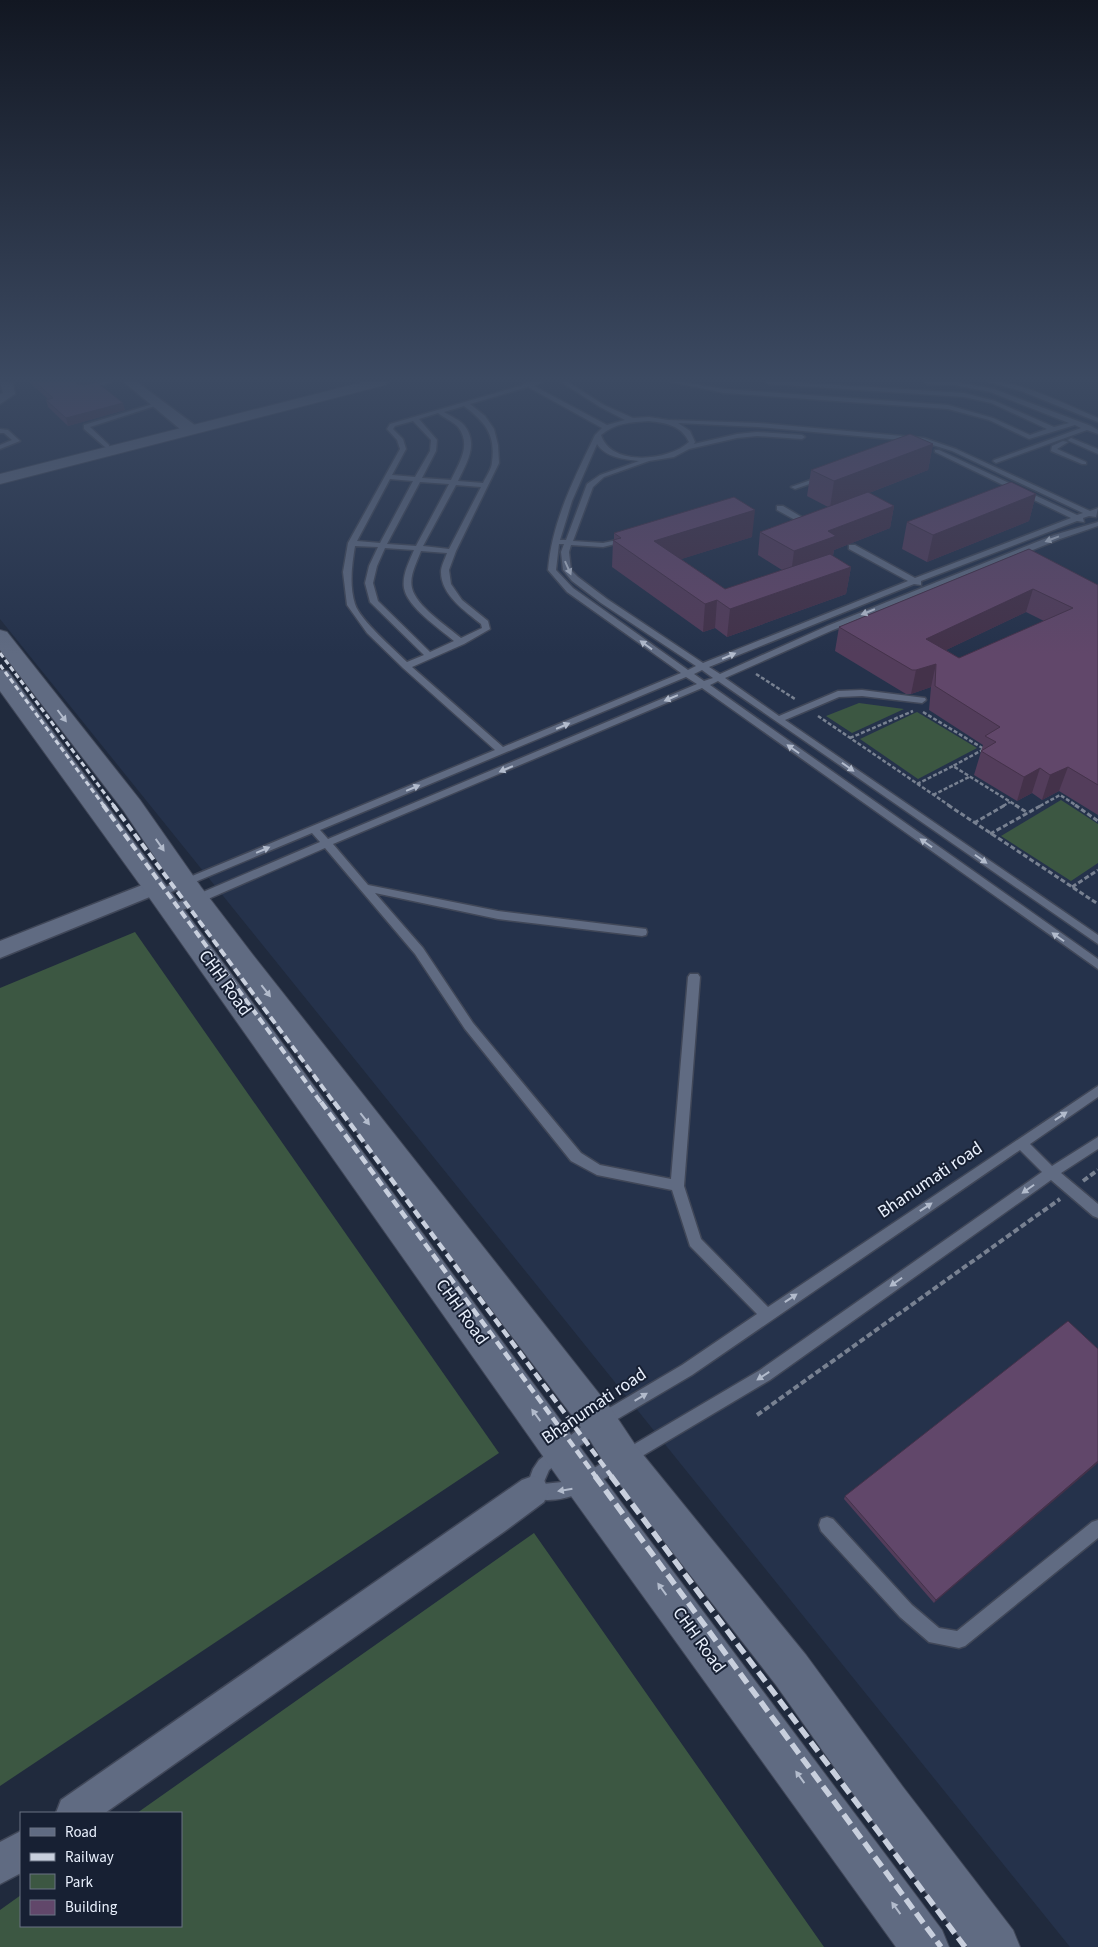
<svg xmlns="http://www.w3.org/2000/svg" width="1098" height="1947" viewBox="0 0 1098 1947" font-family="'Source Sans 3',sans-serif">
<rect width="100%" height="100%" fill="#202a3d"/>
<polygon fill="#25324b" points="0,382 1098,382 1098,1947 1070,1947 0,619"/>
<g fill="#3c5742">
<polygon points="859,703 904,709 852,733 826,716"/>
<polygon points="917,712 977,748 918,779 860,739"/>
<polygon points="1061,800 1098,824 1098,863 1071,881 1001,836"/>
<polygon points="135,932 499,1453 0,1786 0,988"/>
<polygon points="534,1533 824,1947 0,1947 0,1910 21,1895 21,1926 181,1926 181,1813 137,1813"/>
</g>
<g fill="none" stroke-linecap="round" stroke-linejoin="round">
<defs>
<g id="lane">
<polygon points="103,382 111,382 86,391 83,389"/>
<path d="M534 382H542L534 386 607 425 625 420 600 407 561 382H568L604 405 633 418 649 417 668 420 758 423 924 438 956 449 1090 511 1098 508 1096 517 1089 516 1083 518 1084 522 1077 521 921 581V585L914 584 709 667 720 674 827 626 1054 535 1098 522V526L1060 539 833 630 725 678 779 716 838 691 862 690 925 698 926 700 922 703 862 696 839 697 785 720 1098 935V944L718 681 710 685 1098 959V969L702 688 333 844 368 885 498 911 646 929 647 932 646 935 642 936 498 919 375 893 423 948 473 1023 581 1153 600 1165 671 1179 688 977 690 974H698L700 977 684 1186 701 1239 768 1307 1098 1086V1097L1030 1144 1052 1166 1098 1137V1149L1061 1173 1098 1204V1218L1093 1216 1051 1180 770 1380 580 1493C564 1500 543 1503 527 1496L525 1491 533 1469 539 1460 594 1417 682 1365 757 1314 690 1246 672 1190 597 1175 571 1161 465 1029 415 954 325 848 176 913H168L167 910 168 907 320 842 312 833 164 895H156L155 893 156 891 495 750 403 668 367 633 347 605 343 572 348 543 400 449 397 440 387 429 390 424 523 385 524 383ZM528 387 602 428 595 435C574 479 552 521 548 570L567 592 681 673 503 747 412 667 464 644 490 629 488 621 462 600 451 584 449 570 456 551 499 463 498 445 494 429 485 416 470 404ZM464 406C484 421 496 434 492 462 492 468 486 477 483 483L458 481C467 462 479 444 464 425 460 420 450 416 444 412ZM438 413C444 418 454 422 458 427 472 445 459 463 451 480L422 478 436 451 437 440 419 419ZM413 421 431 440 430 451 415 477 392 475 406 449 403 439 393 429 395 426ZM649 421C666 423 681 425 689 442 669 461 611 467 601 435 615 423 631 422 649 421ZM678 423 758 427 923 442 952 451 1083 513 1077 515 939 450H935V452L1071 518 915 578 855 545H849V549L908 581 703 663 607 599 578 577 571 570 569 552 571 545 603 547 631 540 627 538 603 543 573 541 593 487 604 477 649 461 674 457 689 449 737 438 757 436 802 439 805 437 802 435 757 432 737 434 694 444 695 442 690 431ZM597 444C606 458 624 459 639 461L600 475 587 484 566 540H560L572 501ZM390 479 413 481 380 543 357 541ZM420 482 449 484 416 546 387 544ZM456 485 481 487 449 549 423 546ZM559 544H564L561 552 563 570 572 581 601 603 696 666 688 670 573 588 556 570ZM355 546 378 547 369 566 365 583 370 602 424 655 407 662C394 649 360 620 355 604 349 585 352 564 355 546ZM385 548 414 550C409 562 402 575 404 588 407 607 439 628 454 641L430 652 378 601 373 583 377 566ZM421 551 447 553C445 559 441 566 441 572 441 595 465 611 481 624L482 628 461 638C447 626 416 606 412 588 409 576 417 562 421 551ZM702 670 713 678 704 681 694 674ZM686 677 697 684 328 839 320 830ZM1020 1150 1042 1172 760 1370 572 1481 543 1484 549 1470 604 1427 692 1375Z"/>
<polygon points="671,382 682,382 724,389 948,405 993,418 1030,435 1047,429 991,403 964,397 769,384 766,382 791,382 964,393 995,401 1054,427 1069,423 990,392 954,385 927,384 924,382 957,382 994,389 1091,426 1098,430 1098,434 1087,430 996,463 993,461 994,460 1081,428 1075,425 1029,439 989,420 948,409 724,393"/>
<path d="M989 382C1017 379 1071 407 1098 418V422L1021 391Z"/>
<polygon points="156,403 161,404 90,427 109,445 109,447 105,447 84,429 84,425"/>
<polygon points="0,429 8,430 20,441 0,449 0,445 12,440 4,433 0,433"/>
<polygon points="1071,438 1098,449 1098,454 1069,441 1068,440"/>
<polygon points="1063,441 1068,442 1057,449 1086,462 1086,464 1082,464 1051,451 1052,446"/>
<polygon points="822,476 824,477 824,479 795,489 791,487"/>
<polygon points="777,506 783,506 815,525 808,527 777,510"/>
<polygon points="827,1517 833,1519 912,1605 939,1628 957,1631 1092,1522 1098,1520 1098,1538 965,1646 959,1648 929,1642 900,1617 821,1531 819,1525 821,1519"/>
</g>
<g id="street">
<polygon points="0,382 13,383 15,394 0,404 0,394 3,393"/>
<polygon points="124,382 137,382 200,429 193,433 180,429"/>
<polygon points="155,880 162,882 166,887 162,892 0,958 0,941"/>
<polygon points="533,1476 544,1480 549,1491 544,1502 505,1531 105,1813 56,1813 61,1800 522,1480"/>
<polygon points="21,1831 21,1873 0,1884 0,1842"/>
</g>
<g id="secondary">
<polygon points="363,382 388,382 385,385 0,484 0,474"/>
<polygon points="0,630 7,632 140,800 201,887 253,955 612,1410 636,1446 806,1655 903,1787 1013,1930 1020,1947 967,1947 871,1819 776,1685 610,1472 586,1434 233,969 183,899 123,810 0,650"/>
<polygon points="0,670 8,671 597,1470 942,1930 949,1947 896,1947 571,1496 146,893 0,691"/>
</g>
</defs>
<use href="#lane" stroke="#404758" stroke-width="3"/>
<use href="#street" stroke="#404758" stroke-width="3"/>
<use href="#secondary" stroke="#404758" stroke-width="2"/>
<g stroke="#788191" stroke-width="2.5" stroke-dasharray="4 2" stroke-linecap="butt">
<polyline points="756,674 795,699"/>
<polyline points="923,712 984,749 953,766"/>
<polyline points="818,716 950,806"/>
<polyline points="850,738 913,711"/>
<polyline points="917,784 953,766 1017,806"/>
<polyline points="933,795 969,777"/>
<polyline points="1003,806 1010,802"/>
<polyline points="1040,806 1060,795 1077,806"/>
</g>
<g stroke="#788191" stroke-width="3" stroke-dasharray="5 2.5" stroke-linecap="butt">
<polyline points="948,805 1098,904"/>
<polyline points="1015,805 1028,813"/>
<polyline points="1075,805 1098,821"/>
<polyline points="974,823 1005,805"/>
<polyline points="990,834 1042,805"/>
<polyline points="1072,887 1098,870"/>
</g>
<g stroke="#788191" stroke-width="4" stroke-dasharray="6 3" stroke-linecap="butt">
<polyline points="1083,1181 1098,1170"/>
<polyline points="757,1415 1060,1199"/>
</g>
<use href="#lane" fill="#606b82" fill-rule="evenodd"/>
<use href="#street" fill="#606b82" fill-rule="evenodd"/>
<use href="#secondary" fill="#606b82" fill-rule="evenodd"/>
<g stroke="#c8cfdd" stroke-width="3" stroke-dasharray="5.5 3" stroke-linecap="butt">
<polyline points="0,653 114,806"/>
<polyline points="0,665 104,806"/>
</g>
<g stroke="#c8cfdd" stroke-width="4" stroke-dasharray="8 4" stroke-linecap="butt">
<polyline points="103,805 322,1104"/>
<polyline points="113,805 335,1104"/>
</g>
<g stroke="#c8cfdd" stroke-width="4.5" stroke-dasharray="9 4.5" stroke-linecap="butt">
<polyline points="321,1102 596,1477"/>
<polyline points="334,1102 612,1477"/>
</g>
<g stroke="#c8cfdd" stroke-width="5.5" stroke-dasharray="12 5.5" stroke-linecap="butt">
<polyline points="595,1476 941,1947"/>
<polyline points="611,1476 965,1947"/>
</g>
</g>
<g fill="#533d5b" fill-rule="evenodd">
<polygon points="29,382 92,382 92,383 125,410 68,426 48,407 46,400 48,399"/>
<polygon points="933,444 928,470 869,493 894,506 890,528 834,550 833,556 851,567 846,594 727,637 715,628 703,632 612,567 613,540 614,540 614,533 752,537 681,559 725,589 782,570 758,555 760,532 828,507 807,496 811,470"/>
<polygon points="1036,494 1029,521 927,562 902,549 907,522"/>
<path d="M1029 549 1098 585V815L1059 791 1042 800 1032 793 1017 801 974 775 983 745 929 710 931 687 911 694H906L835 651 839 627ZM1026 612 1044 621 959 658 946 650Z"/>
<polygon points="1098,1349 934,1603 844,1499 845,1496"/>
</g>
<g fill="#44324a">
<polygon points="77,382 92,382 92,384 79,388 77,384"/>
<polygon points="123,403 125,410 68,426 66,418"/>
<polygon points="933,444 928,470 830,508 834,481"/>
<polygon points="1036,494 1029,521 927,562 933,535"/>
<polygon points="894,506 890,528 834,550 832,558 791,574 794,551 828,531"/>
<polygon points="755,510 752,537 653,568 654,541"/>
<polygon points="851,567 846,594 727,637 730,609"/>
<polygon points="1033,589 1026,612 921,662 926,639"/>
<polygon points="717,600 715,628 703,632 705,604"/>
<polygon points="936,664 931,687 911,694 916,670"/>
<polygon points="1068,767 1059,791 1042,800 1050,775"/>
<polygon points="1040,768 1032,793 1017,801 1024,777"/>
<polygon points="1098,1461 1098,1463 934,1603 936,1600"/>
</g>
<g fill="#61476a" stroke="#44324a" fill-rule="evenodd">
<polygon points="35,382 77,382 77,384 84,385 97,382 123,403 66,418 46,400 53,398"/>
<polygon points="910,434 933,444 834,481 811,470"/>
<polygon points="1011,482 1036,494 933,535 907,522"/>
<polygon points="868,492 894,506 828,531 836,536 794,551 760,532"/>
<polygon points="734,497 755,510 654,541 725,589 830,554 851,567 730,609 717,600 705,604 613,540 621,538 614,533"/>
<path d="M1029 549 1098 585V785L1068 767 1050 775 1040 768 1024 777 981 751 996 742 985 736 1000 727 935 686 936 664 916 670H912L839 627ZM1033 589 1073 608 959 658 926 639Z"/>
<polygon points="1068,1321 1098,1349 1098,1461 936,1600 845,1496"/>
</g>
<defs><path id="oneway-solid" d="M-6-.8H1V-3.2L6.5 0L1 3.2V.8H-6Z" transform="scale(1.25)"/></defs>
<g fill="#b2bbcc">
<use href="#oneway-solid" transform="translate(1052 539) rotate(159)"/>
<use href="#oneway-solid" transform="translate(568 568) rotate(66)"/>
<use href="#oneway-solid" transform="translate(868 612) rotate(158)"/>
<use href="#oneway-solid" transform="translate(646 645) rotate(-144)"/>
<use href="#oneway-solid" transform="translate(729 656) rotate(-23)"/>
<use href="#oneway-solid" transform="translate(671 698) rotate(157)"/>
<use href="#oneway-solid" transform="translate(62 716) rotate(53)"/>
<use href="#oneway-solid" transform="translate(563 726) rotate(-23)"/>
<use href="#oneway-solid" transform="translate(793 749) rotate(-145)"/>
<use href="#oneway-solid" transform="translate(848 767) rotate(35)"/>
<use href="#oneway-solid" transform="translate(506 769) rotate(157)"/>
<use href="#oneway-solid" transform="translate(413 788) rotate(-23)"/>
<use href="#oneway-solid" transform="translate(926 843) rotate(-145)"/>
<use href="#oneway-solid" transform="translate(160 845) rotate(55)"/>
<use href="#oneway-solid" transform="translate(263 850) rotate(-23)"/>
<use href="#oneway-solid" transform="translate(981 859) rotate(35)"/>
<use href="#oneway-solid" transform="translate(1058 937) rotate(-145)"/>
<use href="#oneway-solid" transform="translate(266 991) rotate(52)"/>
<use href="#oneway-solid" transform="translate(1061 1116) rotate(-34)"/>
<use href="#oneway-solid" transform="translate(365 1119) rotate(52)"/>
<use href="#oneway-solid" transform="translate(1028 1189) rotate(145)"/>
<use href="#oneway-solid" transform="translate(926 1207) rotate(-34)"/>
<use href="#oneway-solid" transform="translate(896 1282) rotate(145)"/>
<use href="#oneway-solid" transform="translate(791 1298) rotate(-34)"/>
<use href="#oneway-solid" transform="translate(763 1376) rotate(147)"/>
<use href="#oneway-solid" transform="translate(641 1397) rotate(-31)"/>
<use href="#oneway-solid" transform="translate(536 1415) rotate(-126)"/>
<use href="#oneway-solid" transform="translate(565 1490) rotate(171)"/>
<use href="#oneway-solid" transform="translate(662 1589) rotate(-126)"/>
<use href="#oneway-solid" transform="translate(800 1777) rotate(-126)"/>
<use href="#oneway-solid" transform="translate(896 1908) rotate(-126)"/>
</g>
<linearGradient id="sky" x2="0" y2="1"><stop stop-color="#121722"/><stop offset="0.58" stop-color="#3c4a62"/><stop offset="1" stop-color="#3c4a62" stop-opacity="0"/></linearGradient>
<rect width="1098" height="654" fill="url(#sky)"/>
<g text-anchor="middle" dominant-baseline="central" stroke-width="4" stroke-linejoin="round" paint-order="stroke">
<g font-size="18" fill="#e9f0fd" stroke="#172033">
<text transform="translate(225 983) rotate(54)">CHH Road</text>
<text transform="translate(930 1180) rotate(-34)">Bhanumati road</text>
<text transform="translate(462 1312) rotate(54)">CHH Road</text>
<text transform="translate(594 1406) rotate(-34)">Bhanumati road</text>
<text transform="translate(699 1640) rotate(54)">CHH Road</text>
</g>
</g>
<rect x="20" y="1812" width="162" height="115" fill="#172033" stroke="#6b7384"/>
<rect x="30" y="1828" width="25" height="8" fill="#606b82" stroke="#6b7384"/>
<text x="65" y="1837" font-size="15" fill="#e9f0fd">Road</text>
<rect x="30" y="1853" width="25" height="8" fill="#c8cfdd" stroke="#6b7384"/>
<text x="65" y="1862" font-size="15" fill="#e9f0fd">Railway</text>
<rect x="30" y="1874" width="25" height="15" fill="#3c5742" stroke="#6b7384"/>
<text x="65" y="1887" font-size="15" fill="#e9f0fd">Park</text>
<rect x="30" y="1900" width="25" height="15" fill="#61476a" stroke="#6b7384"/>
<text x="65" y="1912" font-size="15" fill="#e9f0fd">Building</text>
</svg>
